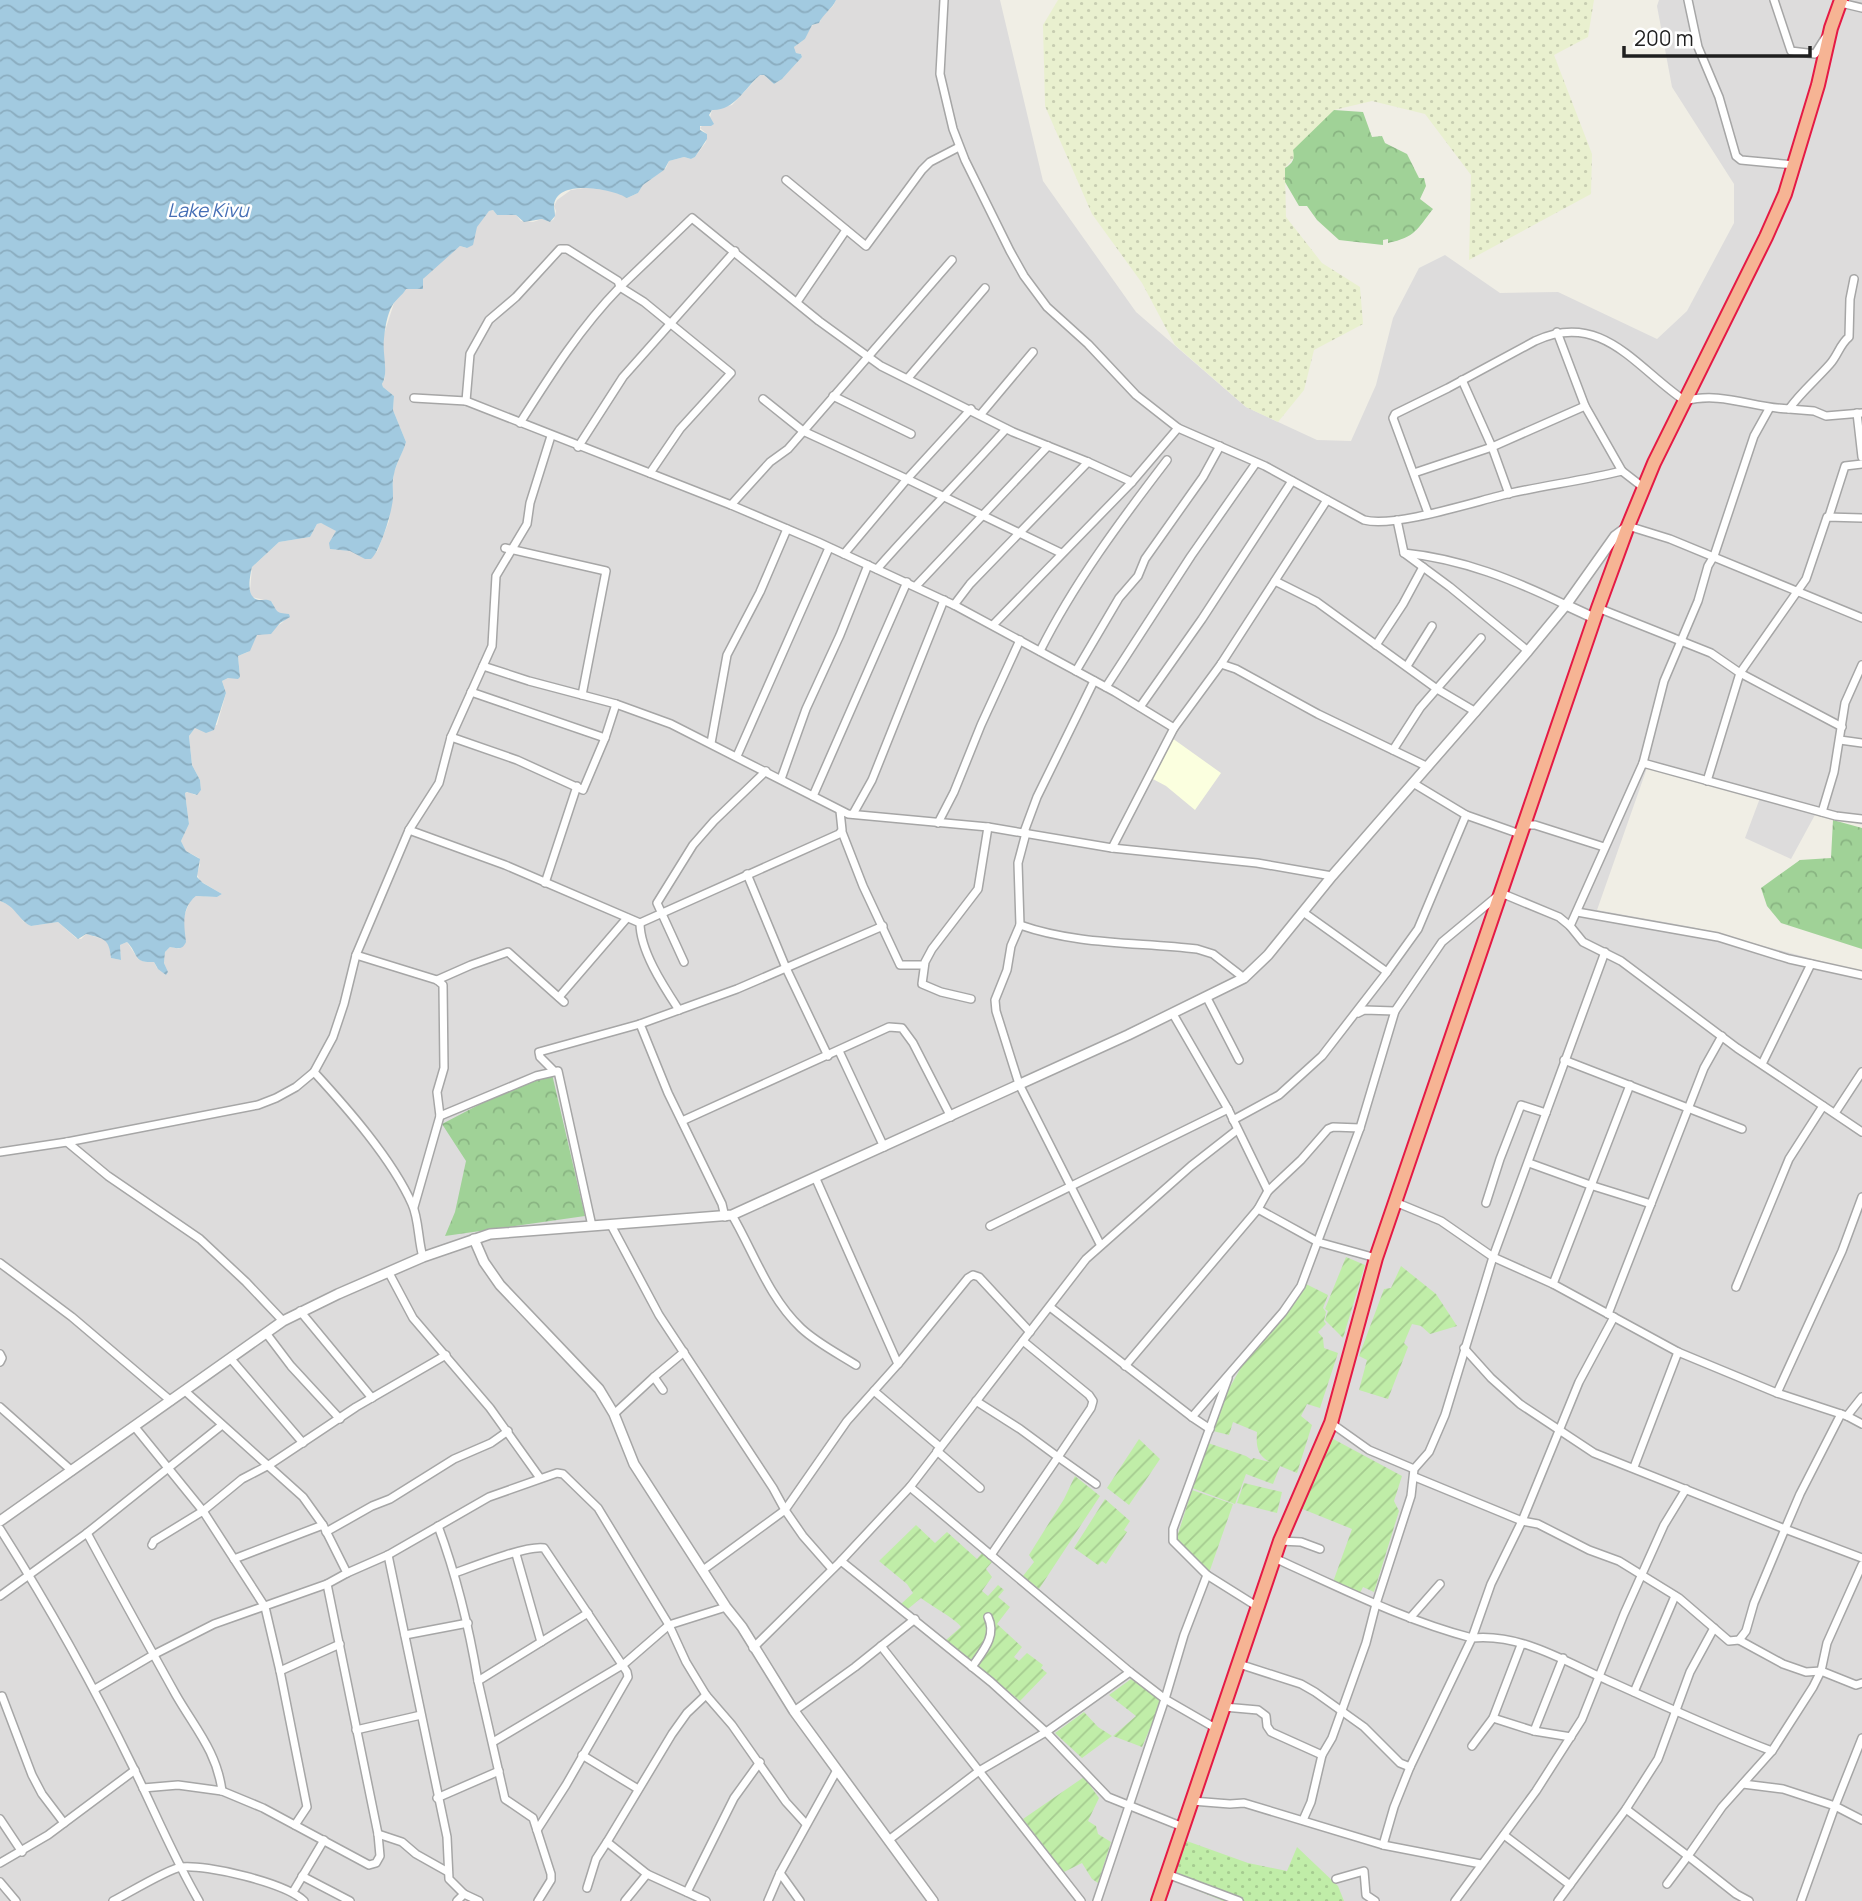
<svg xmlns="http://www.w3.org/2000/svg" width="1862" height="1901" viewBox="0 0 1862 1901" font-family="Manrope,sans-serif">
<defs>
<pattern id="farmland-dots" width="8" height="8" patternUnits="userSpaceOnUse" patternTransform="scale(1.75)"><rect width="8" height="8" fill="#e9f0cf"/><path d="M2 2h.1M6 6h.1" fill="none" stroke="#c7cdb1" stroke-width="1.8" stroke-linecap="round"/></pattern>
<pattern id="grass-dots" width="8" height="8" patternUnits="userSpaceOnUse" patternTransform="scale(1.75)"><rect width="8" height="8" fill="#c0eda8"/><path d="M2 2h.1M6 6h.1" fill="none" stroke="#a5cb90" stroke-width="1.8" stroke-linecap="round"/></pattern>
<pattern id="forest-crowns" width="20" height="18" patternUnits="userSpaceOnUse" patternTransform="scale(1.75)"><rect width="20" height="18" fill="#a0d297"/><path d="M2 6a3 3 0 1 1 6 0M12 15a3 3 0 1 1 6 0" fill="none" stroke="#89b482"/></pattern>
<pattern id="garden-furrows" width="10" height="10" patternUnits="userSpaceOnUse" patternTransform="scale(1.75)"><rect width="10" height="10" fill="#c0eda8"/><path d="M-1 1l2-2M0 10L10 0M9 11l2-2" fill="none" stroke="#a5cb90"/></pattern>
<pattern id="water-waves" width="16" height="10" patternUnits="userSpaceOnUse" patternTransform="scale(1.75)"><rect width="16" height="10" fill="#a2cae0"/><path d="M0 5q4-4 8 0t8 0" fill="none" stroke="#8badc0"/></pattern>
</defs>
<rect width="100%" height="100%" fill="#f0eee5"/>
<polygon fill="#dddcdc" points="836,0 1000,0 1043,181 1136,312 1246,407 1317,440 1351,441 1376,385 1393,318 1419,268 1445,255 1500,293 1558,292 1657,339 1687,311 1734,223 1734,184 1672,87 1657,6 1659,0 1862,0 1862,825 1816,813 1791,859 1745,838 1760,798 1647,768 1597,910 1692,927 1862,972 1862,1901 0,1901 0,901 12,906 23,921 31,926 58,922 76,938 81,939 86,934 106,940 109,944 111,958 121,960 120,945 127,942 138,959 145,962 154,962 157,968 168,973 164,963 165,952 170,947 179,949 185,943 183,919 190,901 196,896 217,897 222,894 200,881 197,874 200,865 199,858 186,851 181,841 189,824 185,793 189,792 195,795 201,790 200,780 192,765 189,736 195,728 217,725 226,693 222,681 228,678 240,677 238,656 248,652 257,635 276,627 283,622 286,614 282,615 276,612 272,602 252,597 250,591 252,567 279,542 310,537 317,524 321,523 333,527 336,531 330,549 377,552 389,521 394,472 406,442 393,410 394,396 383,387 382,384 385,378 382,350 384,334 394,303 406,289 423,289 423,279 427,274 460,246 466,248 480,220 489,211 493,210 497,215 516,215 521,221 533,222 542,219 550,222 554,219 556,211 554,206 557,200 571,190 590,187 618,192 627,198 638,193 643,185 666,168 669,161 684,157 691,159 695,157 706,142 707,134 700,128 710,117 712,110 732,105 760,75 764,75 774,84 782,79 802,57 801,54 796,53 794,47 805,39 811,26 820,22 822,16 833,6"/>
<polygon fill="#fbffdf" points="1172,738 1221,773 1195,810 1166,786 1151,778"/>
<polygon fill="url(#farmland-dots)" points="1058,0 1594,0 1588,37 1554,55 1592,154 1591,194 1469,260 1471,175 1425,114 1372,101 1334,110 1285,168 1286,217 1322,263 1360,287 1363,324 1314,350 1304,390 1278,422 1246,407 1175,345 1142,283 1092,214 1045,106 1043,25"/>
<polygon fill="url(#grass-dots)" points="1184,1840 1248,1863 1287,1871 1297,1847 1338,1886 1344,1901 1223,1901 1177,1882 1174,1871"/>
<g fill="url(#forest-crowns)">
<path d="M1334 110 1363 112 1372 137 1382 136 1385 143 1407 154 1419 178H1424L1426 186 1420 199 1433 209C1417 229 1416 237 1388 243V239L1383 240V245L1339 240 1317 220 1307 206H1299L1285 182V168C1293 163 1295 159 1293 150Z"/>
<polygon points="1833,820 1862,828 1862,949 1781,923 1767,906 1761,888 1800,860 1831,858"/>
<polygon points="552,1074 585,1216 445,1236 455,1212 466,1161 442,1124 486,1101"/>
</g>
<g fill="url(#garden-furrows)">
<polygon points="1346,1257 1365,1265 1343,1338 1325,1320 1328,1311 1325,1309"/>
<polygon points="1401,1266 1436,1294 1457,1326 1430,1334 1421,1326 1412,1324 1404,1343 1408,1347 1388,1399 1359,1390 1367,1360 1359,1356 1384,1289 1391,1288"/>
<path d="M1306 1284 1328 1295 1323 1308 1326 1312 1324 1321 1326 1324 1318 1332 1323 1338 1324 1348 1338 1353 1320 1408 1307 1404 1301 1416 1312 1425 1297 1473 1280 1466 1273 1484 1246 1474 1235 1504 1192 1488 1208 1443 1246 1456 1252 1460 1253 1458 1270 1462C1257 1455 1256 1446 1257 1432L1233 1422 1229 1435 1213 1431 1225 1396 1244 1362 1290 1310Z"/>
<polygon points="1324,1434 1402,1476 1394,1501 1399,1511 1374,1592 1363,1587 1360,1593 1333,1582 1352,1529 1300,1508"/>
<polygon points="1139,1439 1160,1459 1129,1505 1107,1488"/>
<polygon points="1075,1476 1100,1496 1039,1589 1023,1576 1034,1562 1029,1555 1064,1499"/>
<polygon points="1244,1483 1282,1492 1277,1513 1237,1503"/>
<polygon points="1192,1490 1233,1504 1209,1573 1176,1540"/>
<polygon points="1105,1499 1130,1521 1124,1530 1127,1532 1106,1564 1102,1561 1098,1565 1074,1548"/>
<path d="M916 1525 935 1543 947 1532 977 1559 982 1553 992 1562 986 1569 992 1577 982 1591 988 1596 998 1585 1004 1590 998 1597 1010 1607 997 1624 1022 1647 1014 1657 1019 1661 1027 1653 1043 1665 1041 1668 1047 1673 1020 1701 946 1640 961 1627C957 1620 930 1605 921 1598L908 1609 901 1604 913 1593 907 1584 879 1561Z"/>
<polygon points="1131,1679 1162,1701 1142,1747 1113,1736 1136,1716 1109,1695"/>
<polygon points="1084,1712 1098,1727 1112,1736 1082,1758 1055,1733"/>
<polygon points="1084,1777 1099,1798 1088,1821 1096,1826 1098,1834 1111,1842 1098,1883 1092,1879 1082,1863 1064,1872 1023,1819"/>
</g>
<path fill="url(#water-waves)" d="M0 0H836C832 9 823 14 819 23L812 25 805 39 794 47 796 53 801 54 802 57 782 79 774 84 764 75H760C744 89 734 111 712 110L709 115 714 124 711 126H700V130L707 134V139L695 157 691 159 684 157 669 161 664 170 643 185 638 193 627 198C613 189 557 178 554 205 554 209 555 212 555 216L550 222 542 219 524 222 516 215H497L493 210 489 211 477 227 473 245 467 248 460 246 423 279V289H406C402 296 396 299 392 306 387 315 385 328 384 339 382 353 389 373 382 384L383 387 394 396 393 410 406 442C403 453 396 463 394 474 392 482 393 489 393 497 393 509 380 552 371 559H365L350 551 330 549 329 543 336 531 321 523 317 524 310 537 279 542 252 567C250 576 245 598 259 600 263 600 267 599 271 601 278 612 275 613 289 614L290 617 280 623 271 634 257 635 250 651 238 656 240 677 238 679 228 678 222 681 226 693 214 730 206 733 195 728 189 736 192 765 200 780 201 790 197 795 187 792 185 793 189 824 181 841 186 851 200 859 197 877 203 883 222 894 217 897 196 896C181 908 184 925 186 942 182 951 177 948 170 947L165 952 164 963 168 972 166 975 158 969 154 962C132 963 139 954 127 942L120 945 121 960 111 958C109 938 104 939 86 934L78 939 58 922 31 926C17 919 17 907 0 901Z"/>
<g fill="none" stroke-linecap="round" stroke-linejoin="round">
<defs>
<g id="minor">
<path d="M944 0 940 74 953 129 965 160 1010 251 1024 276 1047 307 1088 344 1136 395 1178 428 1265 466 1364 520C1396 528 1476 501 1511 493 1548 485 1585 480 1622 471L1644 488"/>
<polyline points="1688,0 1698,47 1719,97 1736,156 1741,160 1795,165"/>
<polyline points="1774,0 1791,51 1815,54 1825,38"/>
<polyline points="1841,3 1862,8"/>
<polyline points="786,180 866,246 922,170 930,162 959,147"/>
<polyline points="797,302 846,230"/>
<polyline points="1557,332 1585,406 1622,471"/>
<polyline points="908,378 985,288"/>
<polyline points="1462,380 1492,447 1509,494"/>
<polyline points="833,396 911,434"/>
<polyline points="414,398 466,401 731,505 818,542 954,605 1115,692 1174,728"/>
<polyline points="763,399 803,431 907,479 844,554"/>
<path d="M466 401 470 354 489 320 516 297 560 249H567L618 281 620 287C580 328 551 374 520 423"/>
<polyline points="971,409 907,479 1061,553"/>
<polyline points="1789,409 1814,411 1826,416 1862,413"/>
<polyline points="1857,413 1862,457"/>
<polyline points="981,414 1033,352"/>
<polyline points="578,447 623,377 735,251"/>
<polyline points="650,473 680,429 731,373 644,302 620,287 692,218 819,321 881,366 1013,432 1088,462 1132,482"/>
<polyline points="1414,473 1492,447 1585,406"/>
<polyline points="731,505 770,462 788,449 952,260"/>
<path d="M1428 513 1393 418 1395 414 1448 388 1535 341C1602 310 1636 368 1685 401 1721 391 1753 408 1789 409 1801 392 1816 380 1830 364 1838 355 1840 344 1849 337L1850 299 1854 279"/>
<polyline points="1829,516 1845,466 1862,464"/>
<polyline points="1397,520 1404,553 1450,587 1528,651"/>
<polyline points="1628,526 1670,539 1862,618"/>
<polyline points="505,548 606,571 582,695"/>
<path d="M1404 553C1463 559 1514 580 1566 605"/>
<path d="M877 569C919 521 964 476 1006 429"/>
<polyline points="1275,581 1317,602 1437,689 1476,712"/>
<polyline points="916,586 1048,446"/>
<polyline points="954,605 970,584 1088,462"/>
<polyline points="1598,608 1711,653 1740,673 1842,727"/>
<polyline points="993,625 1132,482 1178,428"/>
<polyline points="1376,645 1403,604 1423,567"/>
<path d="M1040 651C1074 583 1121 520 1167 460"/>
<polyline points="1221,664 1236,669 1318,714 1428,767"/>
<polyline points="483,666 529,681 616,704 671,724 848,814 988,827 1112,848 1257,863 1332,876"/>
<polyline points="1407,666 1432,626"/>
<polyline points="1076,671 1119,598 1138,576 1145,559 1203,477 1220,446"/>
<polyline points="1106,687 1191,556 1256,463"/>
<polyline points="471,692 605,738"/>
<polyline points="1140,707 1202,619 1292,481"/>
<polyline points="451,737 517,760 583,790 605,738 616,704"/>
<polyline points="1840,740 1862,743"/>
<polyline points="711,743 727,655 760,592 787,529"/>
<polyline points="1393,750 1420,708 1481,638"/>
<polyline points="737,756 829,548"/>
<polyline points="1643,763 1664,681 1698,601 1708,566 1714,556 1754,436 1769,409"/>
<polyline points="781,779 806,709 840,635 868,565"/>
<polyline points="1707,781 1740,673 1806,579 1827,517 1862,518"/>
<polyline points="1413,783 1466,815 1520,834"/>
<polyline points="813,796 907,582"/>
<polyline points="1822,812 1834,772 1845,703 1862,665"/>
<polyline points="853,814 872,780 944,600"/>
<polyline points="938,823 954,792 981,725 1020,640"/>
<polyline points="1524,825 1535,825 1604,847"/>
<polyline points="409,830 505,865 640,923 839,834 842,830 840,811"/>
<polyline points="842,832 863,886 900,965 924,965"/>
<polyline points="1024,832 1037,797 1094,681"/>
<polyline points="1026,833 1018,863 1020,925 1011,946 1007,970 995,1000 996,1011 1019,1084 1100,1244"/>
<polyline points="1112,848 1174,728 1221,664 1327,500"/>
<polyline points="747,874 786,968 828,1056"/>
<polyline points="545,883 577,786"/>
<polyline points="1577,912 1718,937 1789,959 1862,975"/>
<path d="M640 923C640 951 664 987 679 1010"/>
<path d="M1020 925C1077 945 1137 942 1197 949L1213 954 1244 978"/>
<polyline points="1570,926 1643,763 1836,816 1862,819"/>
<polyline points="356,955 437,980 443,985 444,1068 437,1092 440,1116 414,1207"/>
<polyline points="684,962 657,903 693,845 714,821 766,771"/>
<polyline points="1387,972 1418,929 1466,815"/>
<polyline points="437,980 471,965 508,952 564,1002"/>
<polyline points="559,997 627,918"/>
<polyline points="1207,998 1239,1060"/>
<polyline points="971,999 941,992 922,984 925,962 932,949 978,889 988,827"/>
<polyline points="1358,1013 1364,1010 1395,1011"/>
<polyline points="1173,1014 1228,1109 1268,1191"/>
<polyline points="839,1051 884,1147"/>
<polyline points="1564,1060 1742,1129"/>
<polyline points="1762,1064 1811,964"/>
<polyline points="554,1071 540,1057 539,1052 640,1024"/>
<path d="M314 1072C347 1108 392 1159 412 1204 419 1219 418 1241 423 1257"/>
<polyline points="1835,1113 1862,1072"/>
<polyline points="440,1116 536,1076 558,1071 592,1226"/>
<polyline points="1233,1120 1279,1095 1322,1056 1387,972 1303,912"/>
<polyline points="682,1121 889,1027 902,1028 913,1043 951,1117"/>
<polyline points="67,1142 108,1176 200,1239 246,1282 283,1321"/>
<polyline points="0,1152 67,1142 258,1105 276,1098 296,1087 314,1072 333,1037 344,1004 356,955 409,830 439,783 451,737 492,646 496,576 527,524 530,503 551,436"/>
<polyline points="1529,1163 1590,1185 1651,1204"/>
<polyline points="816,1179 898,1364"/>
<polyline points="1395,1202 1441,1221 1493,1257 1553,1284 1678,1352 1777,1393 1847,1416 1862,1424"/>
<polyline points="1486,1203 1500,1159 1521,1105 1546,1113"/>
<polyline points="1258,1209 1318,1242 1376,1258"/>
<path d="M732 1215C754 1253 769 1298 801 1328 817 1343 837 1353 856 1365"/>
<polyline points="725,1217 722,1204 668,1093 640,1024 737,989 883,926"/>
<polyline points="611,1225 659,1315 773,1488 785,1510 803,1536 832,1569"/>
<polyline points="990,1226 1228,1109"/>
<polyline points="0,1263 72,1317 171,1401"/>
<polyline points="389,1273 413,1318 490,1408 540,1478"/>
<polyline points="1553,1284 1630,1085"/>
<polyline points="1736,1287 1789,1159 1823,1106"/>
<polyline points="1050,1307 1192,1417 1283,1312 1301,1286 1360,1128 1395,1011 1442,942 1501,893 1559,917 1570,926 1583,942 1621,961 1737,1048 1862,1132"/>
<polyline points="300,1311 372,1398"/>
<polyline points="1608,1314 1704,1068 1722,1036"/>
<polyline points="266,1333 291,1366 340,1419"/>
<polyline points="1023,1341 1089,1395 1093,1401 1091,1408 1058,1457 1096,1484"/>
<polyline points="0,1354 2,1358 0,1362"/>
<polyline points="231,1359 303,1443"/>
<polyline points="1125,1366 1258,1209 1268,1191 1301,1160 1328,1129 1333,1127 1360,1128"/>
<polyline points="654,1377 684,1352"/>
<polyline points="1228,1378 1173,1529 1173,1541 1207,1575 1258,1607"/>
<polyline points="874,1391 940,1447"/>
<polyline points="1777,1393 1842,1251 1862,1197"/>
<polyline points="976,1401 1020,1429 1058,1457 991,1555"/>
<polyline points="0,1407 72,1471"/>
<polyline points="614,1414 654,1377 663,1390"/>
<polyline points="1841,1414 1800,1494 1785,1529 1862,1558"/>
<polyline points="1847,1416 1862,1397"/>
<polyline points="1192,1417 1210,1429"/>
<polyline points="1331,1423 1369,1450 1414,1469"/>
<polyline points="134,1426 203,1511 265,1607 280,1671 307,1807 295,1825"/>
<polyline points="937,1451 980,1488"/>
<polyline points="1634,1467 1678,1352"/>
<polyline points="1415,1477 1522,1521 1538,1524 1589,1550 1619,1561 1679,1598 1729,1641 1739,1640 1746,1631 1754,1603 1785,1529 1594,1453 1520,1404 1491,1378 1464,1348"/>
<polyline points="910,1487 1130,1672 1165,1699 1217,1729"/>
<path d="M438 1526C457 1577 469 1627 478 1681"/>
<path d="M0 1529C49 1606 93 1685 133 1767 155 1812 174 1858 199 1901"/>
<polyline points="326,1532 372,1506 390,1499 454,1459 491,1443 508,1431"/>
<polyline points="87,1533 222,1425"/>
<polyline points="1280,1541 1301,1542 1320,1549"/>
<polyline points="152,1545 154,1541 203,1511 242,1479 269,1465 356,1407 446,1355"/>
<polyline points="516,1554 541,1642"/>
<polyline points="388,1555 447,1837 449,1879 464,1894 457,1901"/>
<path d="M1274 1558C1339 1587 1403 1620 1472 1638L1491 1584 1522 1521 1579 1382 1614 1317"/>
<polyline points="234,1559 323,1525"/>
<polyline points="841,1561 991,1682 1046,1732 1108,1797 1183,1827"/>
<polyline points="703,1570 785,1510 847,1421 898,1364 968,1278 973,1275 979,1277 1030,1332"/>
<polyline points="347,1573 388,1555 489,1497 557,1473 563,1474 598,1508 669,1625 686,1662 706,1695 732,1725 786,1802 806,1824"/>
<path d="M455 1573C474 1566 527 1545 544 1548L627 1672 628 1677 566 1785 537 1830"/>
<path d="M0 1596 87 1533C116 1587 146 1641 176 1695 195 1728 217 1752 222 1791"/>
<polyline points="1410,1618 1440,1584"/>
<polyline points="405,1635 468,1623"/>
<polyline points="1739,1640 1783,1664 1806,1672 1821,1671 1856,1685 1862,1683"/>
<polyline points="881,1646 1081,1901"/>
<polyline points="753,1648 841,1561 910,1487 1086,1259 1191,1166 1237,1130"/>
<polyline points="1563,1658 1534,1731 1571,1737"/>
<path d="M1239 1664 1301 1684 1315 1692 1364 1727 1400 1763 1410 1767 1472 1638C1521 1633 1566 1662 1609 1681 1663 1705 1716 1730 1772 1751"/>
<path d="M972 1667C983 1651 997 1636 988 1617"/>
<polyline points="280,1671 340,1644"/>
<polyline points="95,1689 153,1655 214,1624 327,1584"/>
<polyline points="1634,1692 1675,1596"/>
<polyline points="706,1695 687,1713 672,1734 607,1842 647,1874 706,1901"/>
<polyline points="2,1696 32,1775 42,1794 64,1823"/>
<polyline points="1224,1707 1258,1710 1266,1716 1267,1726 1271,1732 1322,1755"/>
<polyline points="794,1711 855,1667 915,1619"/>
<polyline points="1493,1718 1534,1731"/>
<polyline points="356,1730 421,1715"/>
<polyline points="1862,1738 1835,1806 1862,1820"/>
<polyline points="493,1742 624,1664 669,1625 726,1607"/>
<polyline points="1472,1746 1493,1718 1521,1645"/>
<polyline points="582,1755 638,1789"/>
<polyline points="1743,1784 1783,1789 1835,1806 1801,1901"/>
<polyline points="143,1788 178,1785 222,1791 263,1808 369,1865 376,1863 380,1856 378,1834 327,1584 347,1573 323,1525 303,1497 185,1391"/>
<polyline points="437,1798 499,1771"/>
<polyline points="1192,1801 1230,1804 1244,1803 1383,1845 1481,1864"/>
<polyline points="1626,1809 1688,1856 1667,1884"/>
<polyline points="0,1819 22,1852"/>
<polyline points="1303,1820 1311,1802 1322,1755 1332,1738 1366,1643 1376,1604 1411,1496 1414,1469 1429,1452 1445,1415 1493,1257 1605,952"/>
<polyline points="378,1834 402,1842 416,1854 448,1872"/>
<polyline points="1504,1835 1570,1885"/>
<polyline points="890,1839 979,1771 1046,1732 1130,1672"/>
<polyline points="1383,1845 1394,1807 1410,1767"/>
<polyline points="0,1863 48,1835 135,1770"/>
<polyline points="780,1873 800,1901"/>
<polyline points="1167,1874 1239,1901"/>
<polyline points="302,1876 350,1901"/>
<polyline points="1336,1879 1364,1871 1366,1895 1375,1901"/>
<polyline points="0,1882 16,1901"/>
<polyline points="587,1888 596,1859 607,1842"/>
<polyline points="293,1892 324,1840"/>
<polyline points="687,1892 734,1798 760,1762"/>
<polyline points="464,1894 479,1901"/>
<path d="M113 1901C127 1894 168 1869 181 1867 206 1864 286 1883 304 1901"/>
<polyline points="538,1901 551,1880 551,1874 533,1818 505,1799 478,1681 588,1613"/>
<polyline points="625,1901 647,1874"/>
<polyline points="768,1901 780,1873 837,1770"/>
<polyline points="1097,1901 1165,1699 1184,1635 1207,1575"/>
<polyline points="1455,1901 1536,1791 1582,1719 1624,1614 1664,1525 1686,1489"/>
<polyline points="1558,1901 1626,1809 1658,1759 1690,1672 1714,1628"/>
<polyline points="1749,1901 1736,1894 1688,1856 1722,1807 1772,1751 1813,1687 1821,1671 1827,1643 1862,1565"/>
</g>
<g id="tertiary">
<polyline points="1566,605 1594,618"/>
<polyline points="474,1239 484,1262 500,1285 599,1389 614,1414 634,1464 726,1607 742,1627 794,1711 933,1901"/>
<polyline points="0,1521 283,1321 338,1294 423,1257 490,1234 732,1215 1128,1035 1244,978 1268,955 1332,876 1528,651 1566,605 1615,536 1627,527"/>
</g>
<polyline id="trunk" points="1158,1901 1280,1541 1331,1423 1376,1258 1598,608 1628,526 1654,463 1766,237 1785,194 1818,85 1831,28 1841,0"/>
</defs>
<use href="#minor" stroke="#a6a6a6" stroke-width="10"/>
<use href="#tertiary" stroke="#a6a6a6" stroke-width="12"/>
<use href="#trunk" stroke="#e51a45" stroke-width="16"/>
<use href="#minor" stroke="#fff" stroke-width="7"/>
<use href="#tertiary" stroke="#fff" stroke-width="9"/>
<use href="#trunk" stroke="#f6b494" stroke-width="12"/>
</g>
<g text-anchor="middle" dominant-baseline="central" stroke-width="5" stroke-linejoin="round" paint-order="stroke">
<g font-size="19" font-style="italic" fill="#456eb5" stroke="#fff">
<text x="208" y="210">Lake Kivu</text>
</g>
</g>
<path d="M1624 46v10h186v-10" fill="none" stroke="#1f1f1f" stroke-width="3.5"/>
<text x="1634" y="46" font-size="21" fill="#1f1f1f" stroke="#ffffff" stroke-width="5" paint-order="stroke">200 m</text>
</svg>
